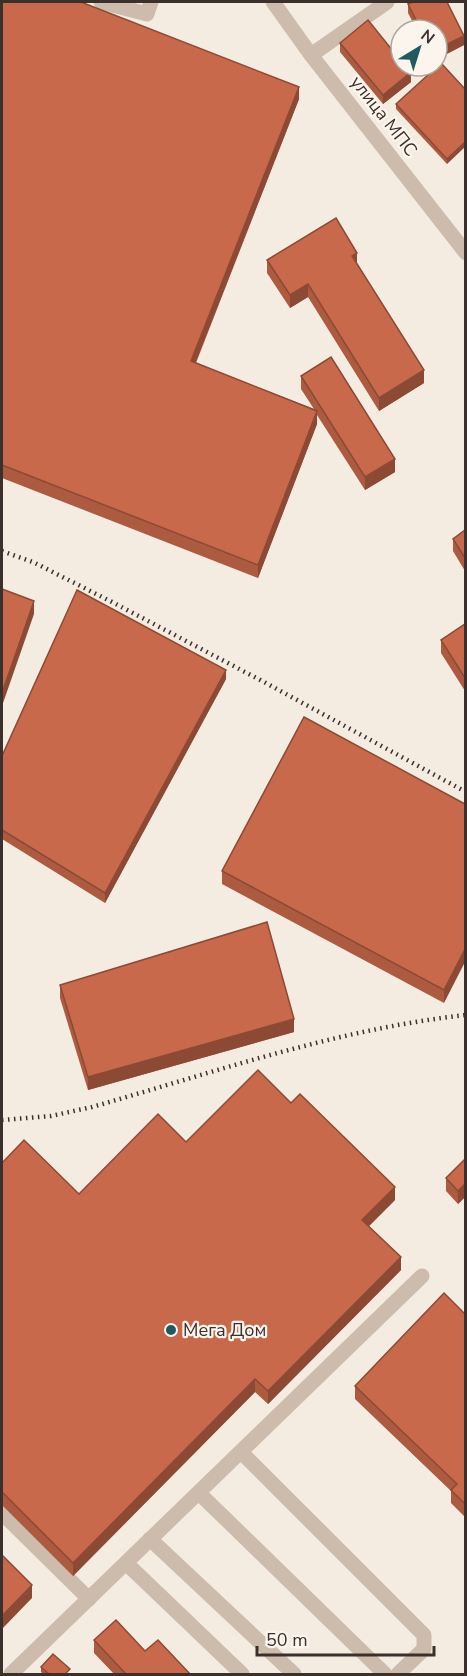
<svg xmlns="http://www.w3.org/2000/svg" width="467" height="1676" viewBox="0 0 467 1676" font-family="'Nunito Sans',sans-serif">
<rect width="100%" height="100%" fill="#f4ebe1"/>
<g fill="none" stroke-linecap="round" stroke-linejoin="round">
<g stroke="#cdbbac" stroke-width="15">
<polyline points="101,2 147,14 151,2"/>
<polyline points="273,2 311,55 466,253"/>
<polyline points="311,55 387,2"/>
<polyline points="241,1452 424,1635 424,1649 398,1674"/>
<polyline points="199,1493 385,1674"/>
<polyline points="2,1513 89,1599"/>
<polyline points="150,1539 294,1674"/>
<polyline points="126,1563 242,1674"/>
<polyline points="11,1674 422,1276"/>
</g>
<g stroke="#3b302b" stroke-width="4.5" stroke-dasharray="1.5 4.5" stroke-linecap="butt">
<polyline points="2,551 33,562 112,602 264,682 466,792"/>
<path d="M2 1120 51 1116 92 1107C215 1072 338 1029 466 1015"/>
</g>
</g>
<g fill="#ac5a40">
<polygon points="2,2 299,99 196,363 314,409 301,389 301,376 395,472 365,490 317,415 317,424 258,578 2,478"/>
<polygon points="408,4 464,45 437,59 437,30 417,30 408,13"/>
<polygon points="340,43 411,82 383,104 340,52"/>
<polygon points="465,89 447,164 396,109 396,104"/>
<polygon points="267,260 357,264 424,383 379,411 308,297 290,308 267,273"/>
<polygon points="465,530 465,571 453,551 453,539"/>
<polygon points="465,624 465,691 441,653 441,640"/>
<polygon points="226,679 105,903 2,839 2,756"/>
<polygon points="465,804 444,1003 222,884 222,871"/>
<polygon points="60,985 294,1032 88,1090 60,998"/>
<polygon points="291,1103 395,1200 369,1226 401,1270 268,1404 255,1392 73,1576 2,1505 2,1163 79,1194 186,1142"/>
<polygon points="465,1159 465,1197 458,1204 446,1191 446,1178"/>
<polygon points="465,1314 465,1517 451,1503 451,1491 355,1399 355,1386"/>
<polygon points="94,1640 145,1651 190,1674 114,1674 94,1653"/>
<polygon points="41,1667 70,1674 43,1674 41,1672"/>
</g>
<g fill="#8c4a34">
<polygon points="464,36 464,45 437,59 437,49"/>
<polygon points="411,72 411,82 383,104 383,95"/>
<polygon points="299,87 299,99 191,374 191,361"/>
<polygon points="465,142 465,147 447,164 447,159"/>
<polygon points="357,253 357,266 352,256"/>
<polygon points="308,284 308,297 290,308 290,295"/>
<polygon points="424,370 424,383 379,411 379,398"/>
<polygon points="317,411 317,424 258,578 258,565"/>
<polygon points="395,459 395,472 365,490 365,477"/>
<polygon points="34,601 34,614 2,706 2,693"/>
<polygon points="226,670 226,679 105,903 105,893"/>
<polygon points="465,949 465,962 444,1003 444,990"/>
<polygon points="294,1019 294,1032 88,1090 88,1077"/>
<polygon points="465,1184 465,1197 458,1204 458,1191"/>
<polygon points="395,1187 395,1200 362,1233 362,1220"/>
<polygon points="401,1257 401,1270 268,1404 268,1391"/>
<polygon points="255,1379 255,1392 73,1576 73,1563"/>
<polygon points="32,1585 32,1598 2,1629 2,1616"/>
</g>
<g fill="#c8694b" stroke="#8c4a34" stroke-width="1.5">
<polygon points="2,2 81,2 299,87 191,361 317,411 258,565 2,465"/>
<polygon points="413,2 447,2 464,36 437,49 437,30 421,30 408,4"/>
<polygon points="368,20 401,61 401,66 405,66 411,72 383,95 340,43"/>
<polygon points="441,63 465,89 465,142 447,159 396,104"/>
<polygon points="336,218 357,253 352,256 424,370 379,398 308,284 290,295 267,260"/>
<polygon points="331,357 395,459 365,477 301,376"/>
<polygon points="465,530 465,558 453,539"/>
<polygon points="2,589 34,601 2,693"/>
<polygon points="77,590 226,670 105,893 2,830 2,756"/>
<polygon points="465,624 465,678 441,640"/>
<polygon points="304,717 465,804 465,949 444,990 222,871"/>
<polygon points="267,922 294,1019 88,1077 60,985"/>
<polygon points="258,1070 291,1103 300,1094 395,1187 362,1220 401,1257 268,1391 255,1379 73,1563 2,1492 2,1163 24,1140 79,1194 158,1114 186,1142"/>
<polygon points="465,1159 465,1184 458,1191 446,1178"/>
<polygon points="444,1293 465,1314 465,1504 451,1490 457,1484 355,1386"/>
<polygon points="2,1555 32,1585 2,1616"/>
<polygon points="116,1620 145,1651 158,1640 190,1674 126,1674 94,1640"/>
<polygon points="53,1654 70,1669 65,1674 49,1674 41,1667"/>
</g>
<circle fill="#1f5a5e" stroke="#fbf5ee" stroke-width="2" cx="171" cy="1330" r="6"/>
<g text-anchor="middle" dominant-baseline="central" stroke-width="4.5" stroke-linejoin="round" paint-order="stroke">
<g font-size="18" fill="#3b302b" stroke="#fbf5ee">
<text transform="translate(384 116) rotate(52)">улица МПС</text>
</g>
<g font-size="18" fill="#3b302b" stroke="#fbf5ee" text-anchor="start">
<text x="183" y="1330">Мега Дом</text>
</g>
</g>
<rect width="467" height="1676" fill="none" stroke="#3b302b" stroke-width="6"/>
<g transform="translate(419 48) rotate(38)"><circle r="28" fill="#fbf5ee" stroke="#aea6a0" stroke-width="1.5"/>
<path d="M0-4.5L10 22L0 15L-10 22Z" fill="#1f5a5e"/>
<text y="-9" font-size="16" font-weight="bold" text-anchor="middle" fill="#3b302b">N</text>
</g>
<path d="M257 1646v9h177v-9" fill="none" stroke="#3b302b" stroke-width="3"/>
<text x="266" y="1646" font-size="18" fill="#3b302b" stroke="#fbf5ee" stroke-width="4.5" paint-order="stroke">50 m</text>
</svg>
